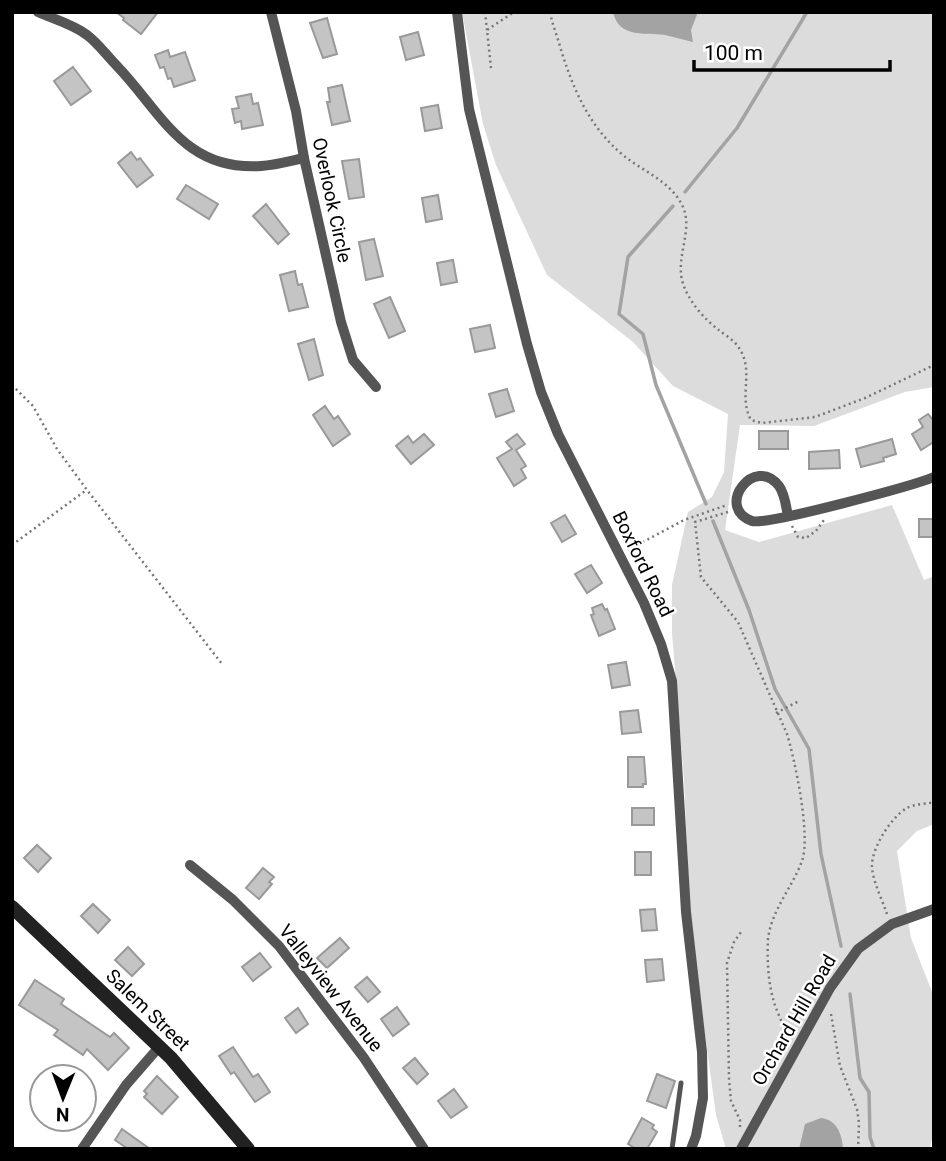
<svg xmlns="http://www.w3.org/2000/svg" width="946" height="1161" viewBox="0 0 946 1161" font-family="Roboto,sans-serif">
<rect width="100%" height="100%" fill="#fff"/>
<polygon fill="#dcdcdc" points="462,12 934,12 934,387 905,392 814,426 740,425 725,530 759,542 892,505 924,580 934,576 934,824 917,831 897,851 911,938 934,997 934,1128 930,1149 726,1149 716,1115 691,933 684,780 672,633 672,585 688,512 712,497 724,472 728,414 673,386 633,342 547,275 496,165 483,124"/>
<g fill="#a3a3a3">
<path d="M613 12H698L691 30 693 42C683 40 675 37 665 35 645 32 619 39 613 12Z"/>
<path d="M821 1118C837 1120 842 1134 843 1149H799L805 1124Z"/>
</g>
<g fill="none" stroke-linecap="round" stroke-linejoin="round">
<g stroke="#a3a3a3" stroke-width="3.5">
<polyline points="685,192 737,128 807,12"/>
<polyline points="673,206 628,257 619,314 643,334 656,385 706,504"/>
<polyline points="713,521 749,610 775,689 809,749 821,854 841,946"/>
<polyline points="850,994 860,1078 869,1092 870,1137 874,1149"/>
</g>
</g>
<g fill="#c4c4c4" stroke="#999" stroke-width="2">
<polygon points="116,12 158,12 141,34 123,20 124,18"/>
<polygon points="327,18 337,54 323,58 310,23"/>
<polygon points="418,32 424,55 406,60 400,37"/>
<polygon points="168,50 170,57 185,52 195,80 174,87 171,78 168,79 164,67 160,68 155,55"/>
<polygon points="73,67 91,91 71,105 54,81"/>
<polygon points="342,85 350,121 332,125 327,102 330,102 328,88"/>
<polygon points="251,94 253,104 258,103 263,125 242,129 241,121 235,123 232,109 239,108 236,97"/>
<polygon points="438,105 442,128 425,131 421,108"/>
<polygon points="131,152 137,160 140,158 153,175 137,187 118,163"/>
<polygon points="359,159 364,197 349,199 342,161"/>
<polygon points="186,185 218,204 209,219 177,199"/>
<polygon points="438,195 442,219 426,222 422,198"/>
<polygon points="266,204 289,234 278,244 253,216"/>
<polygon points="374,239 383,276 366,280 359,242"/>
<polygon points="453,260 457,282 441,285 437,263"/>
<polygon points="295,271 298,285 302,284 308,307 289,311 280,275"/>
<polygon points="390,297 405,331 389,338 374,304"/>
<polygon points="490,325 495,348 475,352 470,329"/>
<polygon points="314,339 323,375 309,380 298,344"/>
<polygon points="507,389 514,411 496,417 489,394"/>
<polygon points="325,406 334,419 338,416 350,434 333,446 313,415"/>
<polygon points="928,414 934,421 934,446 932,443 921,450 912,434 923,427 919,420"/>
<rect x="759" y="431" width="29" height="18"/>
<polygon points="424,434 434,445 411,464 396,446 408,436 413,443"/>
<polygon points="517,434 525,444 516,450 526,466 521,469 526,478 514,486 497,458 512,449 506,442"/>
<polygon points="892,439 896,454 883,458 884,461 861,467 856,449"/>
<polygon points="839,450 840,468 809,469 809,452"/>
<polygon points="565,515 576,534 562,542 551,523"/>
<rect x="919" y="519" width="15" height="18"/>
<polygon points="591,565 602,583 587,593 575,574"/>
<polygon points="602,604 605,610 607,609 615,629 599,636 591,615 594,614 592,608"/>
<polygon points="626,662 630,685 612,688 608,665"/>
<polygon points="638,710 641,732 622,734 620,712"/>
<polygon points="628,757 644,757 646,784 643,784 643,787 628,787"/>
<rect x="632" y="808" width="22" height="17"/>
<polygon points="37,845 51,858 38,872 24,858"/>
<rect x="635" y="852" width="16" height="23"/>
<polygon points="263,868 274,877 269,882 272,884 259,899 246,888"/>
<polygon points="93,904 110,920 98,933 81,916"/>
<polygon points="655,909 657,930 642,931 640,910"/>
<polygon points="340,938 349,948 327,968 317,958"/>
<polygon points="128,947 144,964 132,976 115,960"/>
<polygon points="260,953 271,967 253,981 242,967"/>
<polygon points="662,959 664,980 647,982 645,960"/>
<polygon points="367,977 380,992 368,1002 355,987"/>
<polygon points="35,980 64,999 61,1004 110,1037 114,1033 129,1048 108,1070 87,1049 83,1055 54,1035 58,1030 19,1005"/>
<polygon points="397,1007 409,1024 393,1036 381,1019"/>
<polygon points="298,1008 308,1024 296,1033 285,1018"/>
<polygon points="233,1047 253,1077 258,1074 270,1092 255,1102 234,1072 231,1074 219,1056"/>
<polygon points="415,1058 428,1074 417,1084 403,1068"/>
<polygon points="657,1074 675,1081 666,1108 647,1101"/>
<polygon points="157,1076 178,1097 162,1114 144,1097 147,1094 144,1091"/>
<polygon points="454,1089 467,1107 451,1118 438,1101"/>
<polygon points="642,1118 654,1125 652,1128 657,1132 647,1149 636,1149 628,1144"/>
<polygon points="122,1129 150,1149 128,1149 115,1140"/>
</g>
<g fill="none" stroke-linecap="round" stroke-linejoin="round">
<g stroke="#777" stroke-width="2.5" stroke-dasharray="2 3.5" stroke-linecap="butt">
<polyline points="485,12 487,30"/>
<path d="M550 12C552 23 556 33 559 43 572 87 588 126 624 156 643 171 669 181 681 203 695 227 676 254 682 280 687 300 704 319 720 331 725 335 732 339 736 344 757 369 737 395 751 420L762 423 815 417 865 398 934 365"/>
<polyline points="491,68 487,30 514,12"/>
<polyline points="12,385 33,406 57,449 87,490 222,664"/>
<path d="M728 512 695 522 701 577 738 622 787 734C795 760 811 836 802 861 793 886 771 911 768 939 767 959 768 983 774 1002 778 1016 787 1029 786 1043"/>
<polyline points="792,526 798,537 806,538 816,531 824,520"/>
<polyline points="12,545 85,491"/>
<polyline points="628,550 684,520 727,505"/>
<polyline points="776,713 799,701"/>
<path d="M887 914C882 899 873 882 872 867 871 849 891 817 907 808 914 804 926 804 934 802"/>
<polyline points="831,1014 840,1066 857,1109 859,1123 858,1149"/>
<polyline points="740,1127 740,1120 731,1101 729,1079 727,963 734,942 741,932"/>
</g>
<polyline stroke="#555" stroke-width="5" points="672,1149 681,1083"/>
<g stroke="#555" stroke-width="10">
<path d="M38 12C53 19 73 24 87 35 98 43 107 56 117 66 162 113 184 171 261 166 275 165 290 161 304 158"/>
<polyline points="271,12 296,111 304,158 341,322 353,360 376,387"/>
<polyline points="457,12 469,109 527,344 541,392 558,434 644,603 661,644 672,681 686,912 702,1052 703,1098 696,1136 691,1149"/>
<path d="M788 516C786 507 785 494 779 486 755 454 714 507 752 521 765 526 915 485 934 477"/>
<polyline points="190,865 233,900 279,946 364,1058 424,1149"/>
<polyline points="82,1149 126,1085 159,1047"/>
<polyline points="741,1149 830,988 858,949 892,924 934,909"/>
</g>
<polyline stroke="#222" stroke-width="14" points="12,907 171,1058 248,1149"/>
</g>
<g text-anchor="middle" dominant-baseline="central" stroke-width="5" stroke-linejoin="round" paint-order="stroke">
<g font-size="19" fill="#000" stroke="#fff">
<text transform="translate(332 200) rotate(78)">Overlook Circle</text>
<text transform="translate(643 564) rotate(64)">Boxford Road</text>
<text transform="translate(331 988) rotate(52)">Valleyview Avenue</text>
<text transform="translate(148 1010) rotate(44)">Salem Street</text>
<text transform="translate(794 1020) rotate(-60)">Orchard Hill Road</text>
</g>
</g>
<rect width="946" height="1161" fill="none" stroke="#000000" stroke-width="28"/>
<g transform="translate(63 1098) rotate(181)"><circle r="33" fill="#ffffff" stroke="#999999" stroke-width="2"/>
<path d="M0-5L12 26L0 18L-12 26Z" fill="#000000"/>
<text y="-10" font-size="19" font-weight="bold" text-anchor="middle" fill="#000000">N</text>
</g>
<path d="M694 60v10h196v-10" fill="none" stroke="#000000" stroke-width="3.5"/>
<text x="704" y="60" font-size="21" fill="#000000" stroke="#ffffff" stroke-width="5" paint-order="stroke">100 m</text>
</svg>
